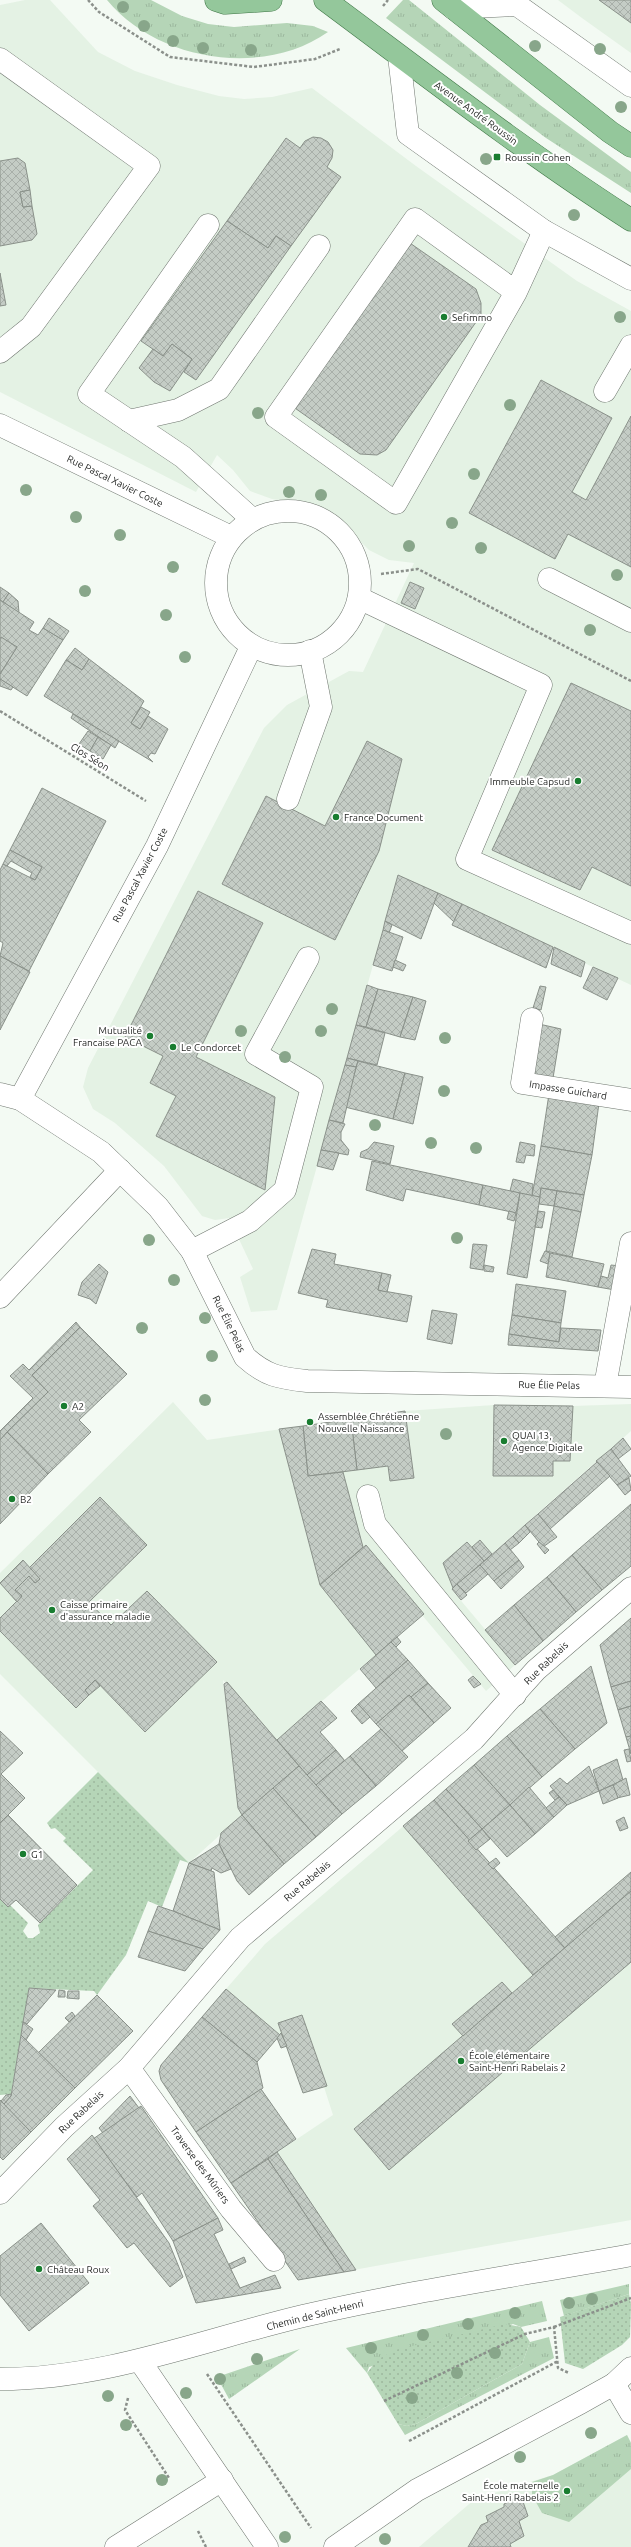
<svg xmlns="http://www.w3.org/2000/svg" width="631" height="2547" viewBox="0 0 631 2547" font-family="Ubuntu,sans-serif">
<defs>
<pattern id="grass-tufts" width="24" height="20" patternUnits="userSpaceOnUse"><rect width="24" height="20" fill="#b5d5b7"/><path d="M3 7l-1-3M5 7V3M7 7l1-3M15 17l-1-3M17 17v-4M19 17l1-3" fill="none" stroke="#9cb79d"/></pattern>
<pattern id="park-dots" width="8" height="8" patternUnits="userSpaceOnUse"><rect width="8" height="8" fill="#b5d5b7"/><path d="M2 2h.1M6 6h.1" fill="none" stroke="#9cb79d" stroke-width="1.8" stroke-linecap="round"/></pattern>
<pattern id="building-cross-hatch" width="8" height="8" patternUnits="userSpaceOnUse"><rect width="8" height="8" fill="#c4ccc5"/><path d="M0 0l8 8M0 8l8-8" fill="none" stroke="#a8afa9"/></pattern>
</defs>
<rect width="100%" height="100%" fill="#f3faf3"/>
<g fill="#e4f2e4">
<polygon points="25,0 50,0 98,52 135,71 177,85 219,96 244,99 272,97 312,88 416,166 577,281 631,311 631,985 398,875 277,1310 251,1312 240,1277 253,1269 229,1218 215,1220 202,1216 164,1166 115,1123 93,1109 83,1087 88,1068 264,728 287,705 349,671 363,672 414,563 389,560 369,550 334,515 307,504 272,499 250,491 233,470 217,455 196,492 0,392 0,5"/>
<polygon points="558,0 631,0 631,53 582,18"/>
<polygon points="173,1402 207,1440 405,1411 494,1405 573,1406 631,1404 631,1431 453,1588 452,1590 515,1665 486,1691 422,1615 277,1740 223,1680 238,1808 242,1815 189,1863 0,1674 0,1573"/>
<polygon points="434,1800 555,1937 631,1872 631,2220 298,2280 231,2183 333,2115 324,2087 303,2093 282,2034 280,2035 226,1989 265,1944"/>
<polygon points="627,2435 631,2443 631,2547 419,2547 475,2499 553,2475"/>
</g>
<g fill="url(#grass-tufts)">
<path d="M107 0H151L182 16 208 24 234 27 287 23 313 26 328 32C263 78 157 61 107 0Z"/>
<polygon points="403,0 409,0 540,105 631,172 631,193 546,138 386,18"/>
<polygon points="629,2284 629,2294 564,2316 560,2300"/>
<polygon points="542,2301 547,2321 521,2327 513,2324 369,2367 367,2373 346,2348"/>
<polygon points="549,2337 554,2358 405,2435 398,2424 407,2426 416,2424 522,2364 530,2342"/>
<polygon points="300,2349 229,2399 217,2377"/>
<polygon points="627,2435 631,2443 631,2469 569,2522 542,2513 532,2495 532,2482 553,2475"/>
</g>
<g fill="url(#park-dots)">
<polygon points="98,1772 189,1863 180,1860 162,1907 148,1901 126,1955 97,1995 94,1991 29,1988 11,2094 0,2095 0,1899 8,1907 10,1905 28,1923 23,1931 28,1938 33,1938 40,1933 38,1925 93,1870 63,1841 66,1838 55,1828 51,1829 47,1823"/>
<polygon points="629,2294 631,2304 630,2337 622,2345 583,2369 565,2363 560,2317"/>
<polygon points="505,2324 521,2327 530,2342 522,2364 416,2424 407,2426 398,2424 367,2373 377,2360 395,2350"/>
</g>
<g fill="url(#building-cross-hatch)" stroke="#8a918a">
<polygon points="599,0 631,0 631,23"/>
<polygon points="313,137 321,138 328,142 333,150 332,158 327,167 341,177 291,246 276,236 268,248 227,221 286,138 300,148 305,141"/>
<polygon points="18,158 25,163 30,190 20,192 23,207 32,206 37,234 32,240 0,246 0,161"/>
<polygon points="30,190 32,206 23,207 20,192"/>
<polygon points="227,221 268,248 276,236 291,246 196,380 184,372 192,359 172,344 163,356 141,341"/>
<polygon points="407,241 476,289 481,303 481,315 386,450 377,455 360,454 292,406"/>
<polygon points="0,273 6,305 0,306"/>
<polygon points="172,344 192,359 170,391 154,382 139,368 153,349 163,356"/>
<polygon points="541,380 612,418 572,492 586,500 631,416 631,567 568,534 555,559 469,513"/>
<polygon points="410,582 424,588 415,609 401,603"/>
<polygon points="0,587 9,593 3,602 0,600"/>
<polygon points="9,593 18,601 19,613 3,602"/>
<polygon points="0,600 34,622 29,630 38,635 43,628 63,640 27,696 0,679 0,674 17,647 0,639"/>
<polygon points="49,618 69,631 63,640 43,628"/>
<polygon points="1,637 17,647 0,674 0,639"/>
<polygon points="75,648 89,659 82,670 66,660"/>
<polygon points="89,659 144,701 131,723 140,729 148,716 168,729 155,754 151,753 148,757 153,762 44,696 66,660 82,670"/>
<polygon points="0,679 13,687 11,690 0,686"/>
<polygon points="571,683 631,711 631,886 592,867 580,890 492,850"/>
<polygon points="141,707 150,712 140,729 131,723"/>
<polygon points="73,714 119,741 115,748 71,718"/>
<polygon points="88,731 98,737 90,751 79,744"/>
<polygon points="98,737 111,745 103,759 90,751"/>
<polygon points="367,741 402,759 379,851 335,940 222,884 266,796 325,826"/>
<polygon points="42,788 106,821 29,971 0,956 3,943 0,941 0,870 3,864 35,880 42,867 10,850"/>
<polygon points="10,850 42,867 35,880 30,877 32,873 11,861 7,866 3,864"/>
<polygon points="398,875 438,893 421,939 385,921"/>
<polygon points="198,891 263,923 196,1057 275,1097 265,1190 156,1136 176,1096 150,1083 163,1056 125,1037"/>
<polygon points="438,893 462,904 454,922 434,903"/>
<polygon points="462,904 553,947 546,968 452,925"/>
<polygon points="385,921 392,925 389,933 383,930"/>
<polygon points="383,930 403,937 392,971 373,965"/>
<polygon points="554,947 585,962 581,977 551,964"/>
<polygon points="0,956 30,972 0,1030"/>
<polygon points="395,960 406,965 403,971 393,967"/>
<polygon points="593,967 618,978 607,1000 583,988"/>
<polygon points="367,985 378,989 366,1027 356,1025"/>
<polygon points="540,986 546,987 541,1010 533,1008"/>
<polygon points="378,989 413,997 400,1037 366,1027"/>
<polygon points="413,997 426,1001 415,1040 400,1037"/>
<polygon points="539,1024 561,1029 553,1078 529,1074"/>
<polygon points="356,1025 385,1033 377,1065 347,1058"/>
<polygon points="347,1058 358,1061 356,1067 345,1065"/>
<polygon points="358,1061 405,1073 393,1119 345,1107"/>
<polygon points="345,1065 356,1067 343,1123 329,1120"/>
<polygon points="405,1073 423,1077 413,1124 393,1119"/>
<polygon points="549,1094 599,1103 592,1155 541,1146"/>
<polygon points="329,1120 345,1124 341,1132 341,1140 349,1150 348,1155 321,1150"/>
<polygon points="374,1142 394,1146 390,1164 360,1157 361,1152 368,1149"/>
<polygon points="520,1142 535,1145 534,1156 526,1155 524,1163 516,1162"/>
<polygon points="541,1146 592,1155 584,1195 541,1188 540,1197 532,1196"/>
<polygon points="321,1150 339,1153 333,1170 317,1166"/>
<polygon points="372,1161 483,1185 479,1205 406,1189 403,1201 366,1190"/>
<polygon points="513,1179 533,1184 532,1196 510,1191"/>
<polygon points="483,1185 520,1193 516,1213 479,1205"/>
<polygon points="541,1188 557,1191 554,1206 539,1204"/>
<polygon points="557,1191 584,1195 581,1212 554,1206"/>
<polygon points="520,1193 540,1197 527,1278 507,1274"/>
<polygon points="554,1206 581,1212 572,1257 546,1251"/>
<polygon points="509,1211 516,1213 514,1221 507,1219"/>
<polygon points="538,1211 545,1212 542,1228 535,1227"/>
<polygon points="473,1244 487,1245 483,1270 470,1268"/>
<polygon points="312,1249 336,1254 334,1264 382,1273 378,1290 412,1296 407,1322 326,1307 328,1300 298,1293"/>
<polygon points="545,1251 550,1253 548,1264 540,1261"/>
<polygon points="550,1253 604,1264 598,1287 546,1277"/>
<polygon points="99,1264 108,1272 96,1304 90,1299 78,1295 82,1282"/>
<polygon points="484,1265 494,1267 493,1272 484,1271"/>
<polygon points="611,1265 620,1266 615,1290 598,1287 601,1276 608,1278"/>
<polygon points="382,1273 391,1275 387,1292 378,1290"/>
<polygon points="516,1284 566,1291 561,1323 512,1315"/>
<polygon points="432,1310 457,1314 452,1344 427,1339"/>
<polygon points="512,1315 561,1323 559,1342 509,1334"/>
<polygon points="76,1322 80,1327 32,1375 48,1392 0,1440 0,1431 33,1398 10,1376 23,1364 29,1370"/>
<polygon points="80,1327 127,1374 79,1420 91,1432 48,1474 7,1432 48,1392 32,1375"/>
<polygon points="561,1328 601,1330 598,1351 508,1345 509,1334 559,1342"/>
<polygon points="494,1405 573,1406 570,1461 553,1461 553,1476 493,1476"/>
<polygon points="405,1411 414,1478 390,1481 388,1466 357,1470 351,1419"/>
<polygon points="351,1419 357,1470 308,1476 303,1426"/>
<polygon points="303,1426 308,1476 343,1472 363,1547 320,1585 279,1429"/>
<polygon points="7,1432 48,1474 0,1524 0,1440"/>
<polygon points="623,1438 631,1449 618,1459 611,1449"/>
<polygon points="611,1449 631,1476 617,1485 596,1461"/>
<polygon points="597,1462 610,1476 550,1529 538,1514"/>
<polygon points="629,1478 631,1490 625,1495 617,1485"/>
<polygon points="100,1497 147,1545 89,1602 111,1625 147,1591 217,1662 145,1732 95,1680 85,1690 89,1695 76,1708 0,1631 0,1618 22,1596 15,1590 29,1576 35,1583 40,1579 29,1568"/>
<polygon points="631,1504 631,1566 602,1590 572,1555"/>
<polygon points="538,1514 557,1537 543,1547 525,1525"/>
<polygon points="525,1525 530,1532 519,1543 513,1536"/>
<polygon points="513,1536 519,1543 510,1550 505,1543"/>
<polygon points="480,1540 492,1554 484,1561 472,1547"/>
<polygon points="467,1542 484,1561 453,1588 443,1563"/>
<polygon points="539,1542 549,1550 545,1554 537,1544"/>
<polygon points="505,1543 519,1560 494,1581 480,1565"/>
<polygon points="366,1545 424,1614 376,1655 320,1585"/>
<polygon points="572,1555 602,1590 576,1612 547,1577"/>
<polygon points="23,1560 40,1579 35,1583 29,1576 15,1590 22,1596 17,1602 0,1583"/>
<polygon points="519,1560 524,1567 501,1589 494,1581"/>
<polygon points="480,1565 488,1574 466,1593 457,1584"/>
<polygon points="547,1577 576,1612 543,1641 514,1605"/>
<polygon points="457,1584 467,1595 461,1600 452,1589"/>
<polygon points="514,1605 543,1641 515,1665 485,1630"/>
<polygon points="631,1618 631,1681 611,1687 600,1645"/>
<polygon points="397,1637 401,1642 396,1647 391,1642"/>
<polygon points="391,1642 408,1660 376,1688 360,1669"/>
<polygon points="408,1660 428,1683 411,1697 409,1695 376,1724 358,1704"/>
<polygon points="591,1666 607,1723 575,1749 540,1709"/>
<polygon points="473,1676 481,1684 474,1688 468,1680"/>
<polygon points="95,1680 100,1686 89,1695 85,1690"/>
<polygon points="631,1681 631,1706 618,1710 611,1687"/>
<polygon points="227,1682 299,1766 242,1815 238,1808 224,1684"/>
<polygon points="428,1683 451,1708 434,1723 411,1697"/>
<polygon points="409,1695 434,1723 402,1751 376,1724"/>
<polygon points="321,1701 337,1718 320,1732 336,1750 307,1775 277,1740"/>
<polygon points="358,1704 370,1717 362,1724 351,1711"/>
<polygon points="631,1706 631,1736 626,1737 618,1710"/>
<polygon points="540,1709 575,1749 542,1777 507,1736"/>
<polygon points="381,1729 408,1757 376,1786 350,1756"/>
<polygon points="0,1731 23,1753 1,1774 25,1798 0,1823"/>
<polygon points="507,1736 542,1777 510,1805 474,1765"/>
<polygon points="631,1736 631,1754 626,1737"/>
<polygon points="629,1749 631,1761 627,1762 624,1750"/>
<polygon points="336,1750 345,1761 316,1785 307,1775"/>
<polygon points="350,1756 376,1786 342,1814 316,1785"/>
<polygon points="617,1759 623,1780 599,1791 593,1770"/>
<polygon points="474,1765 510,1805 482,1829 446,1789"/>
<polygon points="299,1766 342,1814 316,1837 273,1788"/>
<polygon points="589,1766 599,1791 567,1805 550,1786 560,1778 567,1784"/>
<polygon points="626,1778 630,1795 617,1798 613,1785"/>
<polygon points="613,1785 618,1798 603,1804 599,1791"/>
<polygon points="529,1787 554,1817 535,1834 510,1805"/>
<polygon points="273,1788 316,1837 284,1864 242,1815"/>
<polygon points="446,1789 482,1829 468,1841 434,1800"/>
<polygon points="553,1790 559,1797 555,1800 549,1793"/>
<polygon points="559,1797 567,1805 554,1817 546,1808"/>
<polygon points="434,1800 565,1948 533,1975 403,1826"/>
<polygon points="510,1805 535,1834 507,1857 482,1829"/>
<polygon points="8,1815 77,1885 40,1923 16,1900 8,1907 0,1899 0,1823"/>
<polygon points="242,1815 284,1864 249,1895 237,1881 219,1844 221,1833"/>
<polygon points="624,1817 628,1828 620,1831 616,1821"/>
<polygon points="482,1829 490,1839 476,1850 468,1841"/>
<polygon points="219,1844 231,1869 221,1873 212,1868 211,1871 189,1863"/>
<polygon points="496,1858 500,1863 493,1869 488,1864"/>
<polygon points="189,1863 214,1872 220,1930 173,1911"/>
<polygon points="631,1872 631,1891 565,1948 555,1937"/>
<polygon points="631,1891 631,1962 389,2170 354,2129"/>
<polygon points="158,1906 173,1911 220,1930 203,1949 148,1931"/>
<polygon points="148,1931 203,1949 185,1971 138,1957"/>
<polygon points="502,1982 512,1993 463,2036 452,2024"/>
<polygon points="29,1988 56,1990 27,2024 23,2022"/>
<polygon points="226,1989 280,2035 257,2062 202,2017"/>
<polygon points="59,1990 65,1991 65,1997 58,1997"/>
<polygon points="68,1991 79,1991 79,1999 67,1998"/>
<polygon points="97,1995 133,2031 75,2088 38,2053"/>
<polygon points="72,2012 75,2016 69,2022 65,2018"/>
<polygon points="302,2015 327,2086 303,2093 278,2023"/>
<polygon points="202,2017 257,2062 263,2088 196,2132 161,2080 159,2071 161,2065"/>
<polygon points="23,2022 33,2029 26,2040 21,2035"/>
<polygon points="281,2033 287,2046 281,2048 277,2038"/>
<polygon points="21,2035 75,2088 31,2132 3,2105 11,2096"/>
<polygon points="261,2089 296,2139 231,2183 196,2132"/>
<polygon points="11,2094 11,2096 4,2104 1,2101 6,2095"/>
<polygon points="130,2096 139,2108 103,2133 99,2128"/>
<polygon points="0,2100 31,2132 3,2160 0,2157"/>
<polygon points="141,2106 218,2218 173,2241 142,2193 137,2197 93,2139"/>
<polygon points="92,2135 169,2243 183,2277 170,2287 134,2243 127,2248 93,2206 100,2200 67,2159"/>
<polygon points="277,2152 356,2270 344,2272 268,2159"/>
<polygon points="268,2159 344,2272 298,2280 231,2183"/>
<polygon points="218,2218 223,2230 214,2234 240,2288 275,2275 281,2288 196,2303 173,2241"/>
<polygon points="41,2223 89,2283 29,2331 0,2295 0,2256"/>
<polygon points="244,2257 246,2262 231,2269 229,2264"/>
<polygon points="521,2496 528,2516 519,2521 524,2536 510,2544 511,2547 468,2547 481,2525 488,2522 486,2516 504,2507 504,2504"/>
</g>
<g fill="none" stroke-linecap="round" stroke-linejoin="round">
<defs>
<g id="minor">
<polyline points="453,8 517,5 631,86"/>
<polyline points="399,56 408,134 544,231 631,279"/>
<polyline points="0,59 149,166 31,327 0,352"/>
<polyline points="208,225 89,394 183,457 252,519"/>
<polyline points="516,292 396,503 276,417 415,219 516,292 544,231"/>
<polyline points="605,391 631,346"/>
<polyline points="129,421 178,410 219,389 319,246"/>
<polyline points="0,425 231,537"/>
<circle cx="288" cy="583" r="72"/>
<polyline points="549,579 631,621"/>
<polyline points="359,598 541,685 467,859 631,933"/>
<polyline points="288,799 321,707 310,651"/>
<polyline points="532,1019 522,1083 631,1100"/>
<path d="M0 1094 20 1099 101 1152 158 1207 192 1251 245 1357C266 1376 279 1378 307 1381L631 1387"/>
<polyline points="20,1099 157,846 251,647"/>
<polyline points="192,1251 250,1221 285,1190 312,1087 256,1054 308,958"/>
<polyline points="0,1297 120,1170"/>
<polyline points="605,1386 631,1243"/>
<polyline points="368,1496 375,1524 515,1695"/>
<polyline points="129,2068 231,2209 274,2260"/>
<polyline points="0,2193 64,2127 129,2068 240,1938 474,1739 536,1670 631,1588"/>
<polyline points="140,2361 267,2547"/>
<path d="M0 2379C105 2379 202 2340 303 2316 411 2291 522 2275 631 2255"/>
<polyline points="614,2384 631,2413"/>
<polyline points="116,2547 222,2480"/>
<polyline points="335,2547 417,2490 580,2403 614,2384 631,2368"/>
</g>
<g id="major">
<polyline points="216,0 225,3 271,0"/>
<path d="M325 0C426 75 525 152 631 220"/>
<polyline points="443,0 610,132 631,146"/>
</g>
</defs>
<use href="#minor" stroke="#6f766f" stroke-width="23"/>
<use href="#major" stroke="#407747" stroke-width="23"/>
<g stroke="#8b908b" stroke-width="2.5" stroke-dasharray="3 2" stroke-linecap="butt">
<polyline points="88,0 99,12 170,57 254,67 315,59 340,49"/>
<polyline points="383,6 388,0"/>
<polyline points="381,574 418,569 631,681"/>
<polyline points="0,711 146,801"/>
<polyline points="554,2327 631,2298"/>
<polyline points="207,2374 311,2528"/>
<polyline points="128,2398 125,2410 169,2478"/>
<polyline points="384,2401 525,2334 554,2327 558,2368 569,2373"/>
<polyline points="409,2441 558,2361"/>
<polyline points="198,2531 206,2547"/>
</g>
<use href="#minor" stroke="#fff" stroke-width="22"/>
<use href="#major" stroke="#94c79b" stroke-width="22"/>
</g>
<g fill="#88a68a">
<circle cx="123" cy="7" r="6"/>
<circle cx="144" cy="26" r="6"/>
<circle cx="173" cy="41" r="6"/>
<circle cx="535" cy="46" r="6"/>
<circle cx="203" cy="48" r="6"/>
<circle cx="600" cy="49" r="6"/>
<circle cx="251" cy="50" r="6"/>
<circle cx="621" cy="107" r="6"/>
<circle cx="486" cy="159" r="6"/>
<circle cx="574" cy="215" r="6"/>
<circle cx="620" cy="317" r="6"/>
<circle cx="510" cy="405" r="6"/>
<circle cx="258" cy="413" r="6"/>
<circle cx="474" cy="474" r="6"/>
<circle cx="26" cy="490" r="6"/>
<circle cx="289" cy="492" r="6"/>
<circle cx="321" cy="495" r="6"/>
<circle cx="76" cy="517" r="6"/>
<circle cx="452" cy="523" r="6"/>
<circle cx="120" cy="535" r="6"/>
<circle cx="409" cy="546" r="6"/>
<circle cx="481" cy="548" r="6"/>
<circle cx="173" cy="567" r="6"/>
<circle cx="617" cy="575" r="6"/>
<circle cx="85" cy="591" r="6"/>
<circle cx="166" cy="615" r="6"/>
<circle cx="590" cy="630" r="6"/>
<circle cx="185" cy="657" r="6"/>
<circle cx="332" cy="1009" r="6"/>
<circle cx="241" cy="1031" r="6"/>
<circle cx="321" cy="1031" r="6"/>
<circle cx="445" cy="1038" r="6"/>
<circle cx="285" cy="1057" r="6"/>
<circle cx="444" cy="1091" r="6"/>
<circle cx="375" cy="1125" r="6"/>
<circle cx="431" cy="1143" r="6"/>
<circle cx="476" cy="1148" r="6"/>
<circle cx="457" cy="1238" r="6"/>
<circle cx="149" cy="1240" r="6"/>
<circle cx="174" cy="1280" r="6"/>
<circle cx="205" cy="1318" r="6"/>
<circle cx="142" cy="1328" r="6"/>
<circle cx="212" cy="1356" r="6"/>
<circle cx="205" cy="1400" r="6"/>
<circle cx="446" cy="1434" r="6"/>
<circle cx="592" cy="2299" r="6"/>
<circle cx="569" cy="2303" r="6"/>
<circle cx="515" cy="2313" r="6"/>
<circle cx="468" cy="2324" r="6"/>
<circle cx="423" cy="2335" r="6"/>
<circle cx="371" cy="2348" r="6"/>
<circle cx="495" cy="2353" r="6"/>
<circle cx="257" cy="2359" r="6"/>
<circle cx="457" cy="2373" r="6"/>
<circle cx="220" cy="2379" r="6"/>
<circle cx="186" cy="2393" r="6"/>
<circle cx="108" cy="2396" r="6"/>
<circle cx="412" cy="2398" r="6"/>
<circle cx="126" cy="2425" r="6"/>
<circle cx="591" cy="2433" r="6"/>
<circle cx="520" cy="2457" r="6"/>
<circle cx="162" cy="2480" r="6"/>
<circle cx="285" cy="2537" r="6"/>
<circle cx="385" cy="2539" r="6"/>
</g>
<g fill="#197d30" stroke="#fff" stroke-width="1.5">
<rect x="493" y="153" width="8" height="8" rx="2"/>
<circle cx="444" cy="317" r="4"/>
<circle cx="578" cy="781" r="4"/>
<circle cx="336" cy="817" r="4"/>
<circle cx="150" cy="1036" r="4"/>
<circle cx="173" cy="1047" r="4"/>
<circle cx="64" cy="1406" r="4"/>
<circle cx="310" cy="1422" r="4"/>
<circle cx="504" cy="1441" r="4"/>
<circle cx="12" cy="1499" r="4"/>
<circle cx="52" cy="1610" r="4"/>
<circle cx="23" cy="1854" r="4"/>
<circle cx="461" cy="2061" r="4"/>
<circle cx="39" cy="2269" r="4"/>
<circle cx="567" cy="2491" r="4"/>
</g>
<g text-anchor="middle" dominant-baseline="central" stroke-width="4" stroke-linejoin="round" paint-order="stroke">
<g font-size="10" fill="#272927" stroke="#fff">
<text transform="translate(476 113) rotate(36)">Avenue André Roussin</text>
<text transform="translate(115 481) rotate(26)">Rue Pascal Xavier Coste</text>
<text transform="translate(90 757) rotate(32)">Clos Séon</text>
<text transform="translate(140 875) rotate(-62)">Rue Pascal Xavier Coste</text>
<text transform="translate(568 1090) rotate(9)">Impasse Guichard</text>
<text transform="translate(229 1324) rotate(64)">Rue Élie Pelas</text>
<text transform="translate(549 1385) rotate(1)">Rue Élie Pelas</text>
<text transform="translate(546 1663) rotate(-44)">Rue Rabelais</text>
<text transform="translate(307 1881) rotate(-40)">Rue Rabelais</text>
<text transform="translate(81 2112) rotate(-43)">Rue Rabelais</text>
<text transform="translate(200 2165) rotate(54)">Traverse des Mûriers</text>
<text transform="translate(315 2315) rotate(-14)">Chemin de Saint-Henri</text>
</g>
<g font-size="10" fill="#272927" stroke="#fff" text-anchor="start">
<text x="505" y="157">Roussin Cohen</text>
<text x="452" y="317">Sefimmo</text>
<text x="570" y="781" text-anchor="end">Immeuble Capsud</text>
<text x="344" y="817">France Document</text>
<text x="142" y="1030" text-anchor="end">Mutualité<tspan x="142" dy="12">Francaise PACA</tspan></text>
<text x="181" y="1047">Le Condorcet</text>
<text x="72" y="1406">A2</text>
<text x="318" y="1416">Assemblée Chrétienne<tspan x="318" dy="12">Nouvelle Naissance</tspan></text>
<text x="512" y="1435">QUAI 13,<tspan x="512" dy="12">Agence Digitale</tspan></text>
<text x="20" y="1499">B2</text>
<text x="60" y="1604">Caisse primaire<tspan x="60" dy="12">d'assurance maladie</tspan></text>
<text x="31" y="1854">G1</text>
<text x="469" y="2055">École élémentaire<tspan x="469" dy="12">Saint-Henri Rabelais 2</tspan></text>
<text x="47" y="2269">Château Roux</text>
<text x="559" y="2485" text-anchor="end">École maternelle<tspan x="559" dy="12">Saint-Henri Rabelais 2</tspan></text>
</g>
</g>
</svg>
